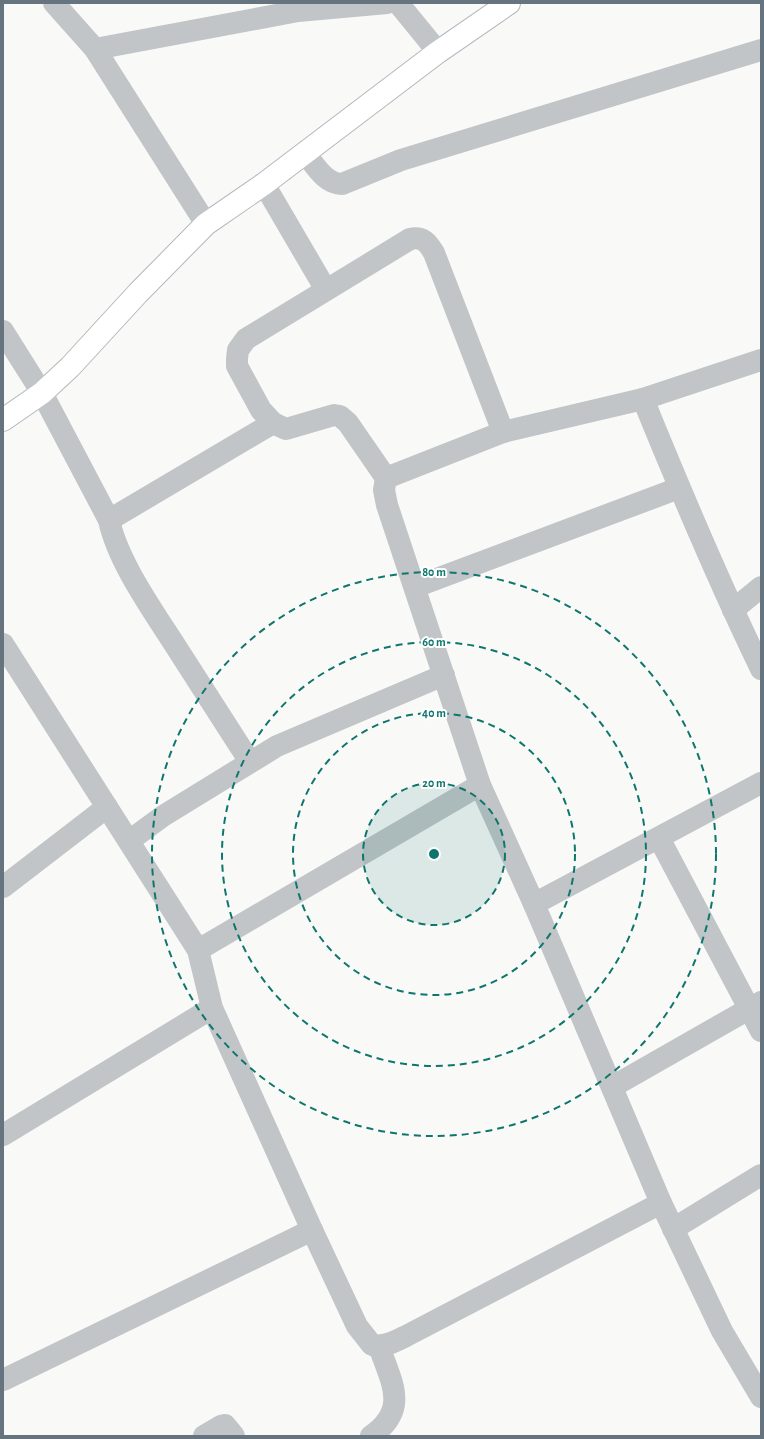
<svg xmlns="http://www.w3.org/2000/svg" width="764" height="1439" viewBox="0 0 764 1439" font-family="'Alegreya Sans',sans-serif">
<rect width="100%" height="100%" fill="#f9f9f7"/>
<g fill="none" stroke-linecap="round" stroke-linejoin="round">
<defs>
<polyline id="secondary" points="3,420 42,393 70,367 138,293 206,224 264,184 438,52 509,3"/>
</defs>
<use href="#secondary" stroke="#b3b8bd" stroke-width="24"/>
<g stroke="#c1c5c8" stroke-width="22">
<polyline points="54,3 95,49 206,224"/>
<polyline points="398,3 438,52"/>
<polyline points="95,49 298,11 387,3"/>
<path d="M305 153C315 165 325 184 342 184L401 160 761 50"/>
<polyline points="264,184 326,290"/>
<path d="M3 331 42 393 109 520C117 559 149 605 171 639 197 680 224 721 250 762"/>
<path d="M643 399C680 490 718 580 761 669"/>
<path d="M386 478 348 423 340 416 334 415 286 429 273 423 261 410 237 366V359L238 350 246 339 410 239C423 236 428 243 434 253L503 432"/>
<polyline points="109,520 273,423"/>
<polyline points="415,587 679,488"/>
<polyline points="733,610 761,587"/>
<path d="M3 644 198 950 212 1008 312 1230 357 1326 372 1345C386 1347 396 1341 408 1335L661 1203 722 1331 761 1397"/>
<polyline points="659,838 761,1031"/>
<polyline points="129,841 163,816 277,746 444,675"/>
<polyline points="3,887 107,807"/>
<polyline points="534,904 761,783"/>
<polyline points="198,950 480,785"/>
<polyline points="612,1087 761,1002"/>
<polyline points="3,1135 212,1008"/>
<polyline points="661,1203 534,904 480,785 387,505 384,490 386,478 503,432 643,399 761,360"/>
<polyline points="673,1229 761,1175"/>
<polyline points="3,1380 312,1230"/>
<polyline points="204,1436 221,1426 225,1425 234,1436"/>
<path d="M371 1436C410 1409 391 1382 379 1346"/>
</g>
<use href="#secondary" stroke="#fff" stroke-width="22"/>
</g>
<circle cx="434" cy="854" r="71" fill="#0f766e" fill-opacity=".12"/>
<g fill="none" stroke="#0f766e" stroke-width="2" stroke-dasharray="7 5">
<circle cx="434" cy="854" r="71"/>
<circle cx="434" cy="854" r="141"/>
<circle cx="434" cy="854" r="212"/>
<circle cx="434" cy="854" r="282"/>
</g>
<circle cx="434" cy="854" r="6" fill="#0f766e" stroke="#fff" stroke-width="2"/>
<g font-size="12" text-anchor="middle" font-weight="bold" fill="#0f766e" stroke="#fff" stroke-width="4" stroke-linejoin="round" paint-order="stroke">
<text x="434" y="576">80 m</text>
<text x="434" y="646">60 m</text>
<text x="434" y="717">40 m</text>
<text x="434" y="787">20 m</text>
</g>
<rect width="764" height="1439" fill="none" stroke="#66747f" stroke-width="8"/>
</svg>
